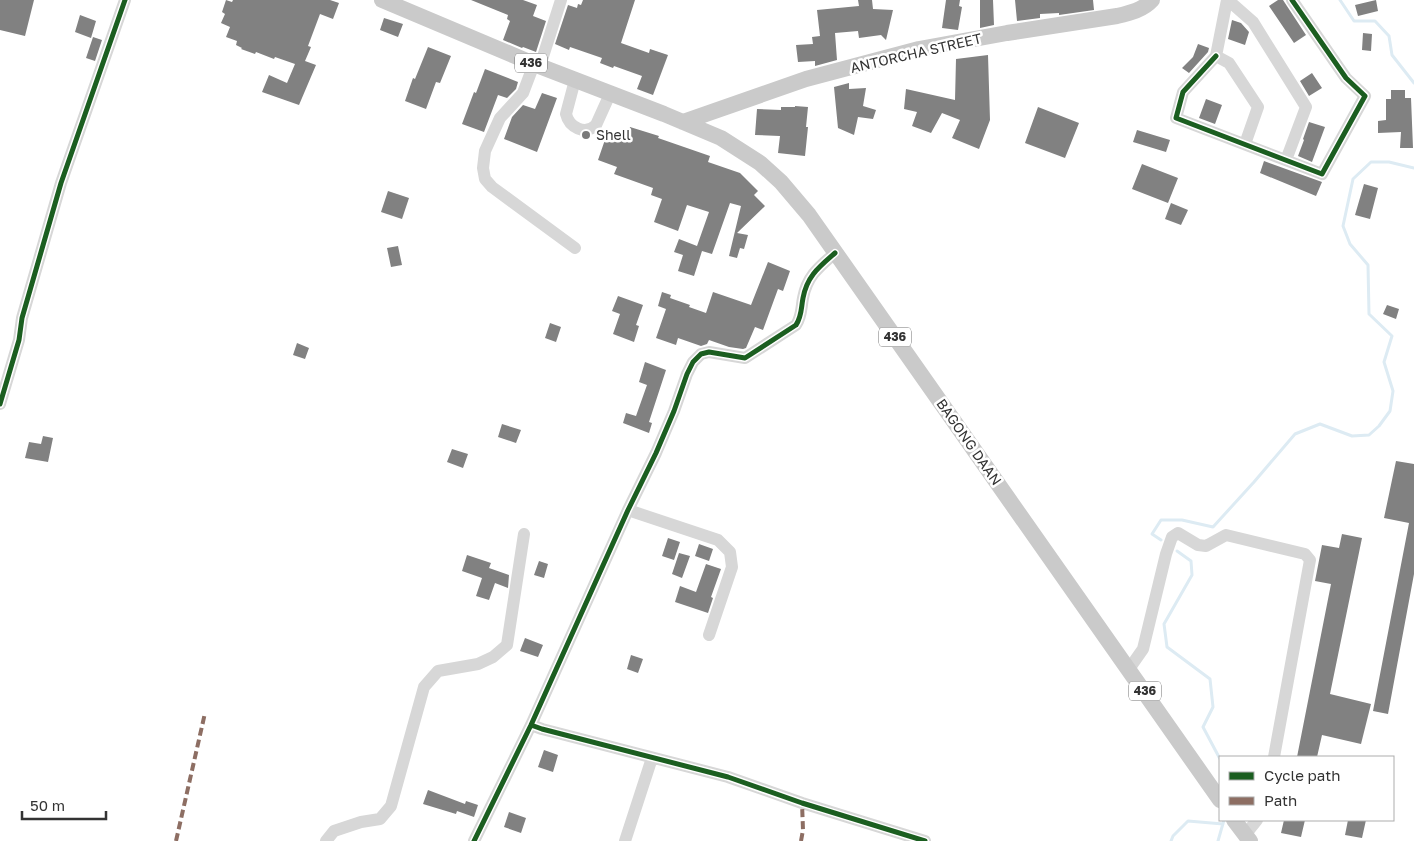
<svg xmlns="http://www.w3.org/2000/svg" width="1414" height="841" font-family="'Golos Text',sans-serif">
<rect width="100%" height="100%" fill="#fff"/>
<g fill="none" stroke-linecap="round" stroke-linejoin="round">
<path stroke="#ddebf3" stroke-width="3" d="M 1340,0 L 1354,21 L 1375,21 L 1389,36 L 1392,55 L 1414,83
M 1161,540 L 1152,534 L 1161,520 L 1182,520 L 1213,527 L 1254,482 L 1295,434 L 1320,424 L 1352,436 L 1369,435 L 1379,426 L 1390,411 L 1393,391 L 1384,362 L 1392,336 L 1369,314 L 1368,265 L 1350,244 L 1343,226 L 1353,179 L 1371,162 L 1389,162 L 1414,168
M 1177,551 L 1191,561 L 1192,575 L 1164,624 L 1167,647 L 1210,679 L 1213,707 L 1203,727 L 1220,759
M 1171,841 L 1173,836 L 1188,821 L 1223,824
M 1218,841 L 1224,820"/>
</g>
<path fill="#818181" d="M 0,0 L 34,0 L 25,36 L 0,30 Z
M 226,0 L 232,2 L 233,0 L 330,0 L 339,3 L 333,19 L 320,14 L 308,46 L 311,47 L 305,61 L 316,65 L 299,105 L 262,92 L 269,75 L 287,83 L 295,64 L 275,57 L 274,59 L 256,52 L 255,54 L 241,49 L 242,48 L 236,45 L 237,41 L 226,37 L 230,27 L 221,23 L 225,14 L 222,12 Z
M 471,0 L 523,0 L 537,5 L 533,16 L 546,21 L 536,52 L 523,47 L 522,48 L 503,40 L 510,21 L 507,19 L 508,15 Z
M 583,0 L 635,0 L 621,43 L 649,53 L 650,49 L 668,55 L 653,95 L 637,89 L 642,76 L 614,66 L 613,68 L 600,63 L 602,58 L 570,47 L 569,50 L 555,44 L 568,5 L 577,8 L 578,4 L 581,5 Z
M 858,0 L 872,0 L 873,9 L 893,10 L 886,40 L 881,35 L 859,38 L 858,31 L 835,33 L 837,60 L 815,66 L 815,61 L 798,62 L 796,45 L 813,44 L 812,37 L 820,36 L 817,10 L 859,6 Z
M 946,0 L 960,0 L 959,6 L 962,7 L 958,30 L 942,28 Z
M 980,0 L 993,0 L 994,25 L 980,28 Z
M 1015,0 L 1093,0 L 1094,10 L 1059,15 L 1059,13 L 1040,14 L 1040,18 L 1017,21 Z
M 1278,0 L 1283,0 L 1306,35 L 1294,43 L 1269,6 Z
M 1376,0 L 1378,11 L 1358,16 L 1355,5 Z
M 80,15 L 96,21 L 91,38 L 75,32 Z
M 384,18 L 403,24 L 398,37 L 380,30 Z
M 1232,20 L 1241,23 L 1249,32 L 1245,45 L 1228,39 Z
M 1363,33 L 1372,34 L 1371,51 L 1362,50 Z
M 93,37 L 102,40 L 95,61 L 86,58 Z
M 1198,44 L 1209,48 L 1208,52 L 1189,73 L 1182,68 L 1193,57 Z
M 428,47 L 451,56 L 440,83 L 436,82 L 426,109 L 405,101 L 413,78 L 415,79 Z
M 988,55 L 990,120 L 979,149 L 952,138 L 960,120 L 942,113 L 931,133 L 912,126 L 917,112 L 904,109 L 906,89 L 955,100 L 956,59 Z
M 485,69 L 518,82 L 516,89 L 507,98 L 498,95 L 484,132 L 462,124 L 474,92 L 476,93 Z
M 1312,73 L 1322,88 L 1309,96 L 1300,81 Z
M 849,83 L 849,89 L 866,88 L 863,106 L 876,110 L 873,119 L 858,117 L 854,135 L 838,128 L 834,87 Z
M 1391,90 L 1405,90 L 1405,98 L 1411,98 L 1413,148 L 1400,148 L 1401,132 L 1378,133 L 1378,121 L 1386,120 L 1386,99 L 1391,99 Z
M 542,93 L 557,98 L 537,152 L 504,139 L 512,117 L 523,105 L 535,109 Z
M 1206,99 L 1222,105 L 1215,124 L 1199,118 Z
M 795,106 L 808,107 L 806,127 L 808,127 L 805,156 L 778,153 L 780,136 L 755,135 L 757,109 L 781,110 L 781,107 L 795,107 Z
M 1038,107 L 1079,123 L 1065,158 L 1025,143 Z
M 1309,122 L 1325,127 L 1312,162 L 1298,156 L 1304,140 L 1303,139 Z
M 630,127 L 659,136 L 658,138 L 710,156 L 708,162 L 740,173 L 758,191 L 754,195 L 765,206 L 737,233 L 748,235 L 744,249 L 740,248 L 737,258 L 729,256 L 741,206 L 730,203 L 712,254 L 702,251 L 694,276 L 678,271 L 683,255 L 674,252 L 679,239 L 697,246 L 709,212 L 687,205 L 678,231 L 654,222 L 662,199 L 651,195 L 653,188 L 614,174 L 617,167 L 598,160 L 608,131 L 627,138 Z
M 1137,130 L 1170,140 L 1166,152 L 1133,142 Z
M 1264,161 L 1322,182 L 1316,196 L 1260,173 Z
M 1142,164 L 1178,178 L 1168,203 L 1132,189 Z
M 1364,184 L 1378,188 L 1370,219 L 1355,215 Z
M 388,191 L 409,198 L 402,219 L 381,212 Z
M 1171,203 L 1188,210 L 1181,225 L 1165,219 Z
M 398,246 L 402,265 L 391,267 L 387,248 Z
M 768,262 L 790,271 L 783,291 L 778,289 L 763,330 L 755,327 L 746,348 L 743,349 L 729,347 L 709,340 L 707,344 L 701,346 L 678,338 L 676,345 L 656,338 L 666,309 L 658,306 L 662,292 L 671,295 L 670,298 L 690,305 L 689,307 L 706,313 L 713,292 L 751,305 Z
M 618,296 L 643,305 L 636,325 L 639,326 L 634,342 L 613,334 L 620,314 L 612,311 Z
M 1387,305 L 1399,309 L 1396,319 L 1383,314 Z
M 550,323 L 561,327 L 556,342 L 545,338 Z
M 297,343 L 309,348 L 305,359 L 293,355 Z
M 645,362 L 666,370 L 649,422 L 652,423 L 649,433 L 623,423 L 626,413 L 636,416 L 647,385 L 639,382 Z
M 502,424 L 521,430 L 516,443 L 498,437 Z
M 43,436 L 53,438 L 48,462 L 25,458 L 29,442 L 41,444 Z
M 452,449 L 468,454 L 463,468 L 447,462 Z
M 1396,461 L 1414,464 L 1414,574 L 1388,714 L 1373,711 L 1409,523 L 1384,518 Z
M 1342,534 L 1362,538 L 1330,694 L 1371,704 L 1361,744 L 1322,735 L 1317,757 L 1297,757 L 1331,584 L 1315,581 L 1322,545 L 1339,548 Z
M 668,538 L 680,542 L 674,560 L 662,556 Z
M 699,544 L 713,549 L 709,561 L 695,556 Z
M 679,553 L 690,556 L 682,578 L 672,574 Z
M 467,555 L 491,563 L 489,568 L 509,575 L 508,588 L 495,583 L 489,600 L 476,596 L 482,578 L 462,571 Z
M 539,561 L 548,564 L 544,578 L 534,575 Z
M 706,564 L 721,569 L 711,597 L 713,598 L 708,613 L 675,602 L 680,586 L 696,592 Z
M 525,638 L 543,645 L 538,657 L 520,651 Z
M 631,655 L 643,659 L 638,673 L 627,669 Z
M 544,750 L 558,755 L 553,772 L 538,767 Z
M 428,790 L 465,804 L 466,801 L 478,805 L 474,817 L 457,811 L 456,814 L 423,804 Z
M 509,812 L 526,818 L 521,833 L 504,827 Z
M 1284,820 L 1305,820 L 1301,837 L 1281,833 Z
M 1348,820 L 1366,820 L 1362,838 L 1345,835 Z"/>
<g fill="none" stroke-linecap="round" stroke-linejoin="round">
<path stroke="#d7d7d7" stroke-width="12" d="M 1227,0 L 1216,56 L 1229,63 L 1258,107 L 1245,144
M 1228,0 L 1253,22 L 1306,107 L 1286,160
M 1216,56 L 1183,92 L 1176,118 L 1322,174 L 1365,96 L 1346,78 L 1292,0
M 534,64 L 523,93 L 500,118 L 485,151 L 483,168 L 485,179 L 492,187 L 575,248
M 540,66 L 561,0
M 575,80 L 566,114 C 569,127 585,136 596,125 L 610,94
M 0,404 L 19,340 L 22,318 L 61,183 L 125,0
M 628,510 L 718,540 L 730,552 L 732,567 L 709,635
M 1129,669 L 1143,649 L 1166,554 L 1172,537 L 1178,533 L 1198,545 L 1206,546 L 1226,535 L 1305,554 L 1310,560 L 1274,757
M 531,725 L 542,729 L 728,777 L 802,803 L 925,841
M 1245,835 L 1257,820
M 326,841 L 334,831 L 361,822 L 380,819 L 391,806 L 424,687 L 438,671 L 478,664 L 493,657 L 507,645 L 524,534
M 474,841 L 531,725 L 628,510 L 656,453 L 674,411 L 687,374 L 693,362 L 701,354 L 709,352 L 745,358 L 796,325 C 802,316 801,308 803,298 C 807,276 819,267 835,253
M 625,841 L 652,758"/>
<path stroke="#cacaca" stroke-width="16" d="M 382,0 L 534,64 L 664,114 L 721,138 L 760,163 L 781,182 L 809,215 L 1220,800
M 683,122 L 806,79 L 919,49 L 1007,33 L 1117,16 C 1130,13 1143,10 1152,0
M 1234,820 L 1250,841"/>
<path stroke="#8d6e63" stroke-width="4" stroke-dasharray="8 4" stroke-linecap="butt" d="M 176,841 L 205,713
M 801,841 L 803,830 L 802,803"/>
<g stroke="#fff" stroke-width="8">
<path id="cycleway" d="M 1216,56 L 1183,92 L 1176,118 L 1322,174 L 1365,96 L 1346,78 L 1292,0
M 0,404 L 19,340 L 22,318 L 61,183 L 125,0
M 531,725 L 542,729 L 728,777 L 802,803 L 925,841
M 474,841 L 531,725 L 628,510 L 656,453 L 674,411 L 687,374 L 693,362 L 701,354 L 709,352 L 745,358 L 796,325 C 802,316 801,308 803,298 C 807,276 819,267 835,253"/>
</g>
<use href="#cycleway" stroke="#1b5e20" stroke-width="5"/>
</g>
<circle fill="#7a7a7a" stroke="#fff" stroke-width="2" cx="586" cy="135" r="5"/>
<g text-anchor="middle" stroke-width="5" stroke-linejoin="round" paint-order="stroke">
<g fill="#fff" stroke="#707070" stroke-width="1">
<rect x="515" y="53.5" width="32" height="19" rx="4"/>
<rect x="879" y="327.5" width="32" height="19" rx="4"/>
<rect x="1129" y="681.5" width="32" height="19" rx="4"/>
</g>
<g font-size="12" font-weight="bold" fill="#333">
<text x="531" y="67">436</text>
<text x="895" y="341">436</text>
<text x="1145" y="695">436</text>
</g>
<g font-size="14" fill="#333" stroke="#fff">
<text transform="translate(916 53) rotate(-13)" y="5">ANTORCHA STREET</text>
<text transform="translate(969 442) rotate(55)" y="5">BAGONG DAAN</text>
</g>
<g font-size="14" fill="#333" stroke="#fff" text-anchor="start">
<text x="596" y="140">Shell</text>
</g>
</g>
<rect x="1219" y="756" width="175" height="65" fill="#ffffff" stroke="#adadad"/>
<rect x="1229" y="772" width="25" height="8" fill="#1b5e20" stroke="#adadad"/>
<text x="1264" y="781" font-size="15" fill="#333333">Cycle path</text>
<rect x="1229" y="797" width="25" height="8" fill="#8d6e63" stroke="#adadad"/>
<text x="1264" y="806" font-size="15" fill="#333333">Path</text>
<path d="M22 811v8h84v-8" fill="none" stroke="#333333" stroke-width="2.5"/>
<text x="30" y="811" font-size="15" fill="#333333" stroke="#ffffff" stroke-width="4" paint-order="stroke">50 m</text>
</svg>
